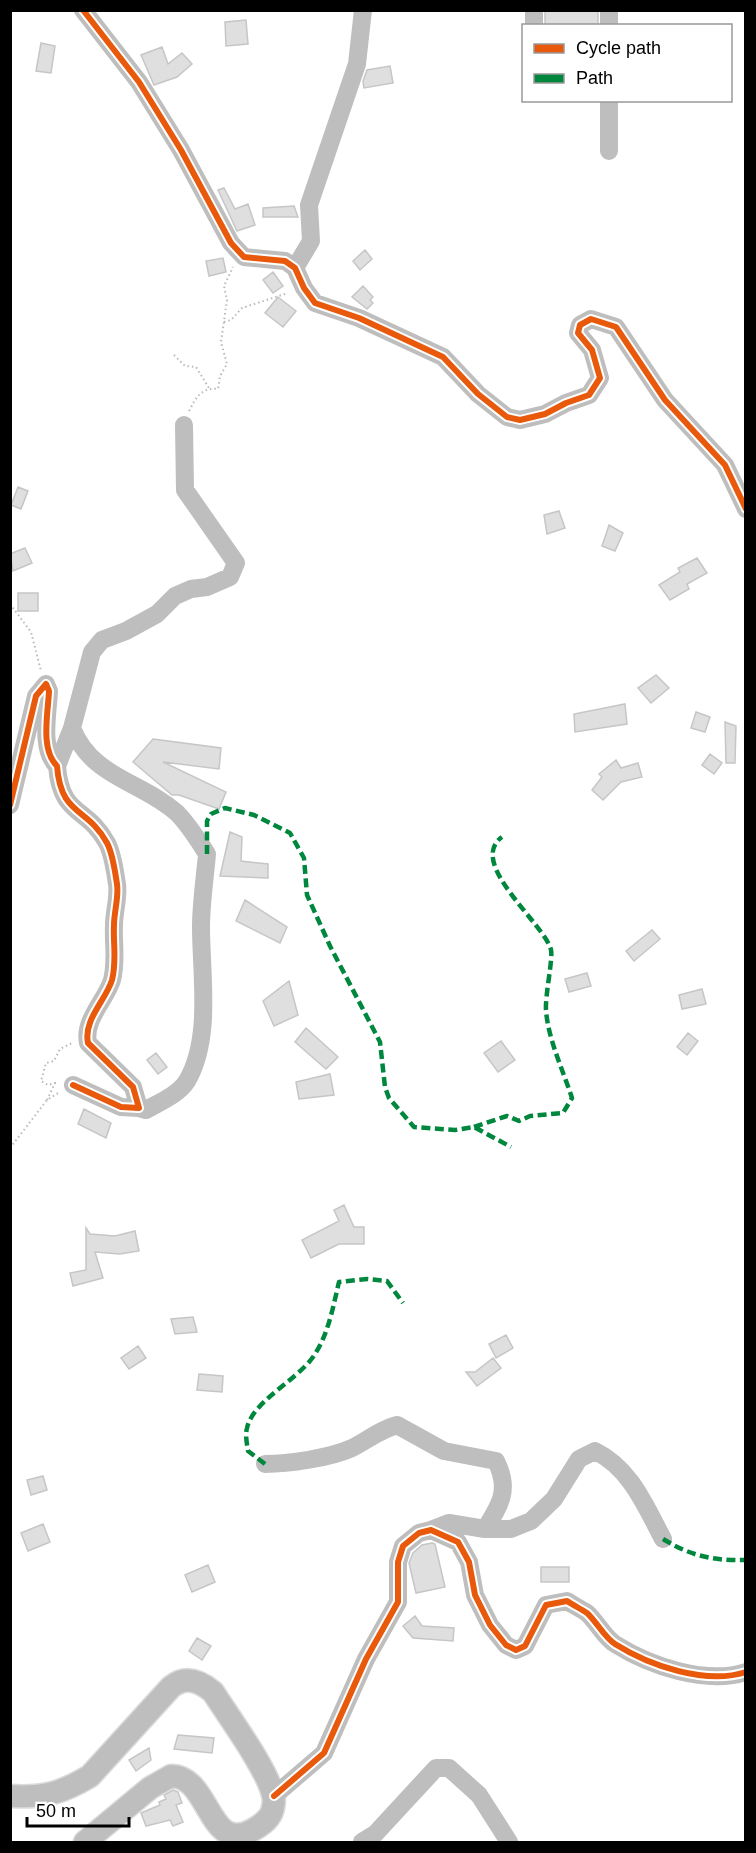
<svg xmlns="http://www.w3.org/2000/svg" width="756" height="1853" font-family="Arial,sans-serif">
<rect width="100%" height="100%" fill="#fff"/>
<path fill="#dfdfdf" stroke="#c6c6c6" stroke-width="1.5" d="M 545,10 L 598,10 L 598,26 L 545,26 Z
M 246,20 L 248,44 L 226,46 L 225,22 Z
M 41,43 L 55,46 L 51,73 L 36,71 Z
M 162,47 L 168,64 L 182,53 L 192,64 L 177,77 L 154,85 L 141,55 Z
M 390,66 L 393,83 L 364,88 L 363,81 L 367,70 Z
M 224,188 L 235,209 L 248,204 L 255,225 L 237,231 L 218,190 Z
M 294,206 L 298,217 L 263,217 L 263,208 Z
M 365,250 L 372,259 L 360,270 L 353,261 Z
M 223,258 L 226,272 L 209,276 L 206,261 Z
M 273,272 L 283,286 L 273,293 L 263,280 Z
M 363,286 L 373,297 L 370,300 L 373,303 L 367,309 L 352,297 Z
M 278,297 L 296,311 L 283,327 L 265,313 Z
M 18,487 L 28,491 L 21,509 L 11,505 Z
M 559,511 L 565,528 L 547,534 L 544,515 Z
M 609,525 L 623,533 L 615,551 L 602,546 Z
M 25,548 L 32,563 L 13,571 L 10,554 Z
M 697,558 L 707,573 L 687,584 L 689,589 L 670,600 L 659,585 L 680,572 L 678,568 Z
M 18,593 L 38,593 L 38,611 L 18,611 Z
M 656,675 L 669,688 L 651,703 L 638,688 Z
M 625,704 L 627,724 L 575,732 L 574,714 Z
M 696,712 L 710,717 L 705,732 L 691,728 Z
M 725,722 L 736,726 L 735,763 L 726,763 Z
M 153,739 L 221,748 L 219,769 L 163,762 L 226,792 L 219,809 L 179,795 L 172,795 L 133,762 Z
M 710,754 L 722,763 L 714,774 L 702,765 Z
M 616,760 L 621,768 L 638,763 L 642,777 L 621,782 L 603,800 L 592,790 L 602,777 L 599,774 Z
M 230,832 L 242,837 L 241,861 L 268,864 L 268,878 L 220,876 Z
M 245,900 L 287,927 L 280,943 L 236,921 Z
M 652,930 L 660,939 L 634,961 L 626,951 Z
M 587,973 L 591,986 L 569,992 L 565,979 Z
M 289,981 L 298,1015 L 274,1026 L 263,1001 Z
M 702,989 L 706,1004 L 682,1009 L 679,995 Z
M 306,1028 L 338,1057 L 326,1069 L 295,1042 Z
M 688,1033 L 698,1041 L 687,1055 L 677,1047 Z
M 501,1041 L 515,1060 L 498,1072 L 484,1053 Z
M 156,1053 L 167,1067 L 158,1074 L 147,1060 Z
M 330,1074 L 334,1095 L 299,1099 L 296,1082 Z
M 84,1109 L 111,1123 L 106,1138 L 78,1124 Z
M 344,1205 L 354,1227 L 364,1227 L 364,1244 L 339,1244 L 311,1258 L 302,1240 L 339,1221 L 334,1210 Z
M 86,1228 L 90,1234 L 115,1236 L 135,1231 L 139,1251 L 120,1254 L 95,1252 L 103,1278 L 73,1286 L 70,1273 L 86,1270 Z
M 193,1317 L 197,1332 L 175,1334 L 171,1319 Z
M 506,1335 L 513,1348 L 496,1358 L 489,1344 Z
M 138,1346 L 146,1358 L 129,1369 L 121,1358 Z
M 493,1358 L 501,1368 L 477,1386 L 466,1372 L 475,1372 Z
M 199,1374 L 223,1376 L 222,1392 L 197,1390 Z
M 43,1476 L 47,1490 L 31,1495 L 27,1480 Z
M 43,1524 L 50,1542 L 28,1551 L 21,1533 Z
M 432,1543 L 435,1544 L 445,1587 L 416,1593 L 409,1563 L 413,1553 L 422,1545 Z
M 208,1565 L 215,1582 L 192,1592 L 185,1575 Z
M 541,1567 L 569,1567 L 569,1582 L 541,1582 Z
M 415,1616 L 422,1626 L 454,1628 L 453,1641 L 413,1638 L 403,1626 Z
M 197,1638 L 211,1646 L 202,1660 L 189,1651 Z
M 178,1735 L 214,1738 L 212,1753 L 174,1749 Z
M 149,1748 L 151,1760 L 136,1771 L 129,1760 Z
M 173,1790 L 178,1792 L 182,1803 L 176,1805 L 183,1822 L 173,1826 L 170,1820 L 146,1826 L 141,1813 L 160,1805 L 159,1802 L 166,1799 L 164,1795 Z"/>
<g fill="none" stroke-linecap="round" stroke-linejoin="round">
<g stroke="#dbdbdb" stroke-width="25">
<path id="major" d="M 10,1796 C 44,1798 62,1793 90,1776 L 171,1687 C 186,1675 200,1681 213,1692 C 229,1717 267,1769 273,1795 C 275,1801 273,1812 269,1817 C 264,1824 258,1827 251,1831 C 208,1853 210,1776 171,1776 L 150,1788 L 85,1842"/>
</g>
<path stroke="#b9b9b9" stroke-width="2" stroke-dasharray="1.5 3" stroke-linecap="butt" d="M 224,322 L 231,320 L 242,308 L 288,293
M 174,355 L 185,366 L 196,367 L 209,388
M 189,411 C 196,398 201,387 218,389 L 220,376 L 227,364 L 221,342 L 227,300 L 224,286 L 233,267
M 10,604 L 31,632 L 41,671
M 47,1100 L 55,1083 L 48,1085 L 41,1081 L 46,1063 L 54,1061 L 60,1049 L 72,1043
M 10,1148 L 47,1100 L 58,1093"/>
<path stroke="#bebebe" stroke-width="18" d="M 83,10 L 139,82 L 181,150 L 231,243 L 244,257 L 285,261 L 295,268 L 304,288 L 315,303 L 359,318 L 443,357 L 478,394 L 507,417 L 520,420 L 545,414 L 566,403 L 589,395 L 600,378 L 592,350 L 578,333 L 580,325 L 591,319 L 616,327 L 665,400 L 725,465 L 746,509
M 534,10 L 534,26
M 609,10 L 609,26
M 609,151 L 609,100
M 295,268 L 311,241 L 309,205 L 357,64 L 363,10
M 72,728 C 92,778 141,781 177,813 C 189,825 198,840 207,854 C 205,878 201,903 201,927 C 201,975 212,1038 187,1081 C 179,1094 160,1102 146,1110 L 139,1108
M 57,766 L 72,728 L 92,652 L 102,640 L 126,631 L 157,614 L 175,596 L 191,589 L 207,587 L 230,577 L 236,563 L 185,490 L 184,425
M 10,805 L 36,696 L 46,684 L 49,691 C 48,714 40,749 57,766 C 61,817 87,806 107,843 C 113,854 115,872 117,884 C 119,897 114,912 114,925 C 113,944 117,961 112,980 C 106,1000 83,1020 88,1043 L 133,1087 L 139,1108 L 121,1107 L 73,1085
M 265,1464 C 288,1464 330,1458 352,1448 C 368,1440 379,1430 397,1425 L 444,1451 L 496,1461 C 510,1489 501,1504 485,1529
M 431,1530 L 449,1523 L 485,1529 L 511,1529 L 531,1521 L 554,1499 L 579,1459 L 595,1451 C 630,1468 645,1505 663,1539
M 274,1796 L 324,1753 L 366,1659 L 398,1602 L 398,1562 L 403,1546 L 419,1533 L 431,1530 L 458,1542 L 469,1562 L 475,1595 L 490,1625 L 506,1645 L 516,1650 L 525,1646 L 546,1605 L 567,1601 C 573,1605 581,1609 587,1613 C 597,1622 604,1637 615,1644 C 650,1666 706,1685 746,1672
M 362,1842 L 375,1834 L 436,1768 L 449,1768 L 479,1795 L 509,1842"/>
<use href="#major" stroke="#bebebe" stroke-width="22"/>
<path stroke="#00873e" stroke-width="4.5" stroke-dasharray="9 4.5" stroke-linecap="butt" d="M 207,854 L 207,821 L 211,814 L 225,808 L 254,815 L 290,833 L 304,858 L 307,895 L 330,946 L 380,1042 L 385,1087 L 389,1098 L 414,1127 L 455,1130 L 474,1127 L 511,1147
M 474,1127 L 507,1116 L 519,1121 L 530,1116 L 563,1113 L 572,1098 C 563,1070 548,1039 546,1010 C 545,996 553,959 551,950 C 545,924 466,863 502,837
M 265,1464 L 248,1451 C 247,1444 245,1435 247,1428 C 253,1401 296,1381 313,1357 C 328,1336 333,1307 339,1282 L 367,1279 L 387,1281 L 403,1303
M 663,1539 C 691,1556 713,1561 746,1560"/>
<g stroke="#fff" stroke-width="10">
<path id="cycleway" d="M 83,10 L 139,82 L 181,150 L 231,243 L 244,257 L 285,261 L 295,268 L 304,288 L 315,303 L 359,318 L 443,357 L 478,394 L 507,417 L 520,420 L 545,414 L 566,403 L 589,395 L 600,378 L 592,350 L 578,333 L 580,325 L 591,319 L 616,327 L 665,400 L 725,465 L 746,509
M 10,805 L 36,696 L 46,684 L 49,691 C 48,714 40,749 57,766 C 61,817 87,806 107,843 C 113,854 115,872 117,884 C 119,897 114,912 114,925 C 113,944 117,961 112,980 C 106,1000 83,1020 88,1043 L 133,1087 L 139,1108 L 121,1107 L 73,1085
M 274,1796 L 324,1753 L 366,1659 L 398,1602 L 398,1562 L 403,1546 L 419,1533 L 431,1530 L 458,1542 L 469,1562 L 475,1595 L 490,1625 L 506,1645 L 516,1650 L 525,1646 L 546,1605 L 567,1601 C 573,1605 581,1609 587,1613 C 597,1622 604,1637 615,1644 C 650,1666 706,1685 746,1672"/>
</g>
<use href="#cycleway" stroke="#e8590c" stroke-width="6"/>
</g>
<rect width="756" height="1853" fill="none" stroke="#000000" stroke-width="24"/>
<rect x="522" y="24" width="210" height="78" fill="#ffffff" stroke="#999999" stroke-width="1.5"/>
<rect x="534" y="44" width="30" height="9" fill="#e8590c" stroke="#999999" stroke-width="1.5"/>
<text x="576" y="54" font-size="18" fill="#000000">Cycle path</text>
<rect x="534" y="74" width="30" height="9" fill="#00873e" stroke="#999999" stroke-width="1.5"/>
<text x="576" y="84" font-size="18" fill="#000000">Path</text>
<path d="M27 1817v9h102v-9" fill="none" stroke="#000000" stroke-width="3"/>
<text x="36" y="1817" font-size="18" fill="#000000" stroke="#ffffff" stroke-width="4.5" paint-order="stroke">50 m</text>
</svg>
